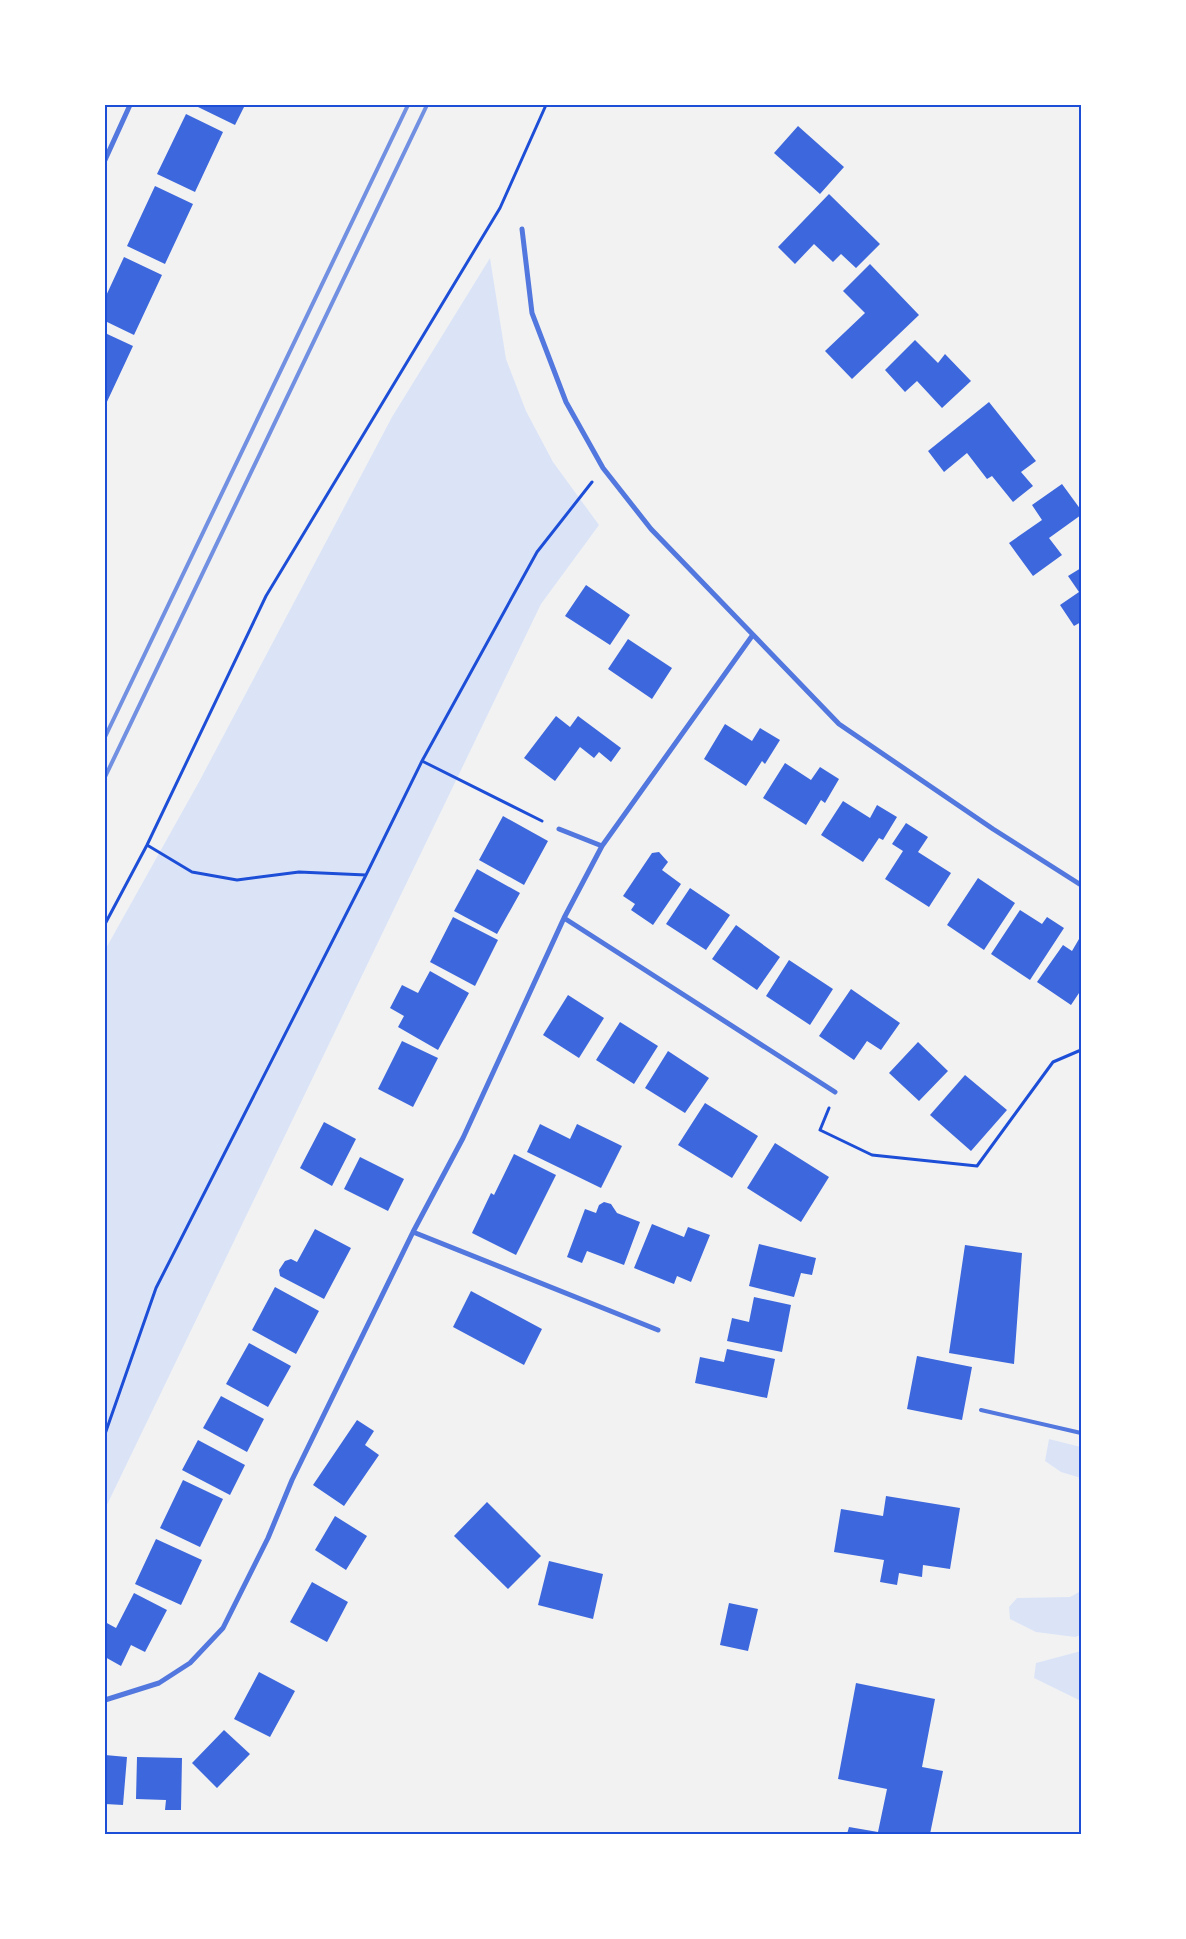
<svg xmlns="http://www.w3.org/2000/svg" width="1186" height="1939" font-family="Quicksand,sans-serif">
<rect width="100%" height="100%" fill="#f2f2f2"/>
<path fill="#dbe4f7" d="M 490,258 L 506,359 L 526,411 L 553,462 L 599,525 L 541,604 L 105,1509 L 105,950 L 200,780 L 392,417 Z
M 1049,1439 L 1081,1447 L 1081,1478 L 1061,1472 L 1045,1461 Z
M 1081,1591 L 1081,1635 L 1075,1637 L 1036,1632 L 1010,1619 L 1009,1607 L 1017,1598 L 1070,1597 Z
M 1081,1651 L 1081,1701 L 1034,1678 L 1036,1663 Z"/>
<path fill="#3d67dc" d="M 198,105 L 245,105 L 235,125 L 198,107 Z
M 186,114 L 223,132 L 195,192 L 157,174 Z
M 798,126 L 844,167 L 820,194 L 774,153 Z
M 155,186 L 193,204 L 165,264 L 127,246 Z
M 829,194 L 880,244 L 856,268 L 841,254 L 833,262 L 814,244 L 795,264 L 778,247 Z
M 124,257 L 162,275 L 134,335 L 105,321 L 105,298 Z
M 870,264 L 919,315 L 852,379 L 825,351 L 865,313 L 843,291 Z
M 105,333 L 133,346 L 105,406 Z
M 915,340 L 938,363 L 945,354 L 971,381 L 942,408 L 917,381 L 905,392 L 885,370 Z
M 989,402 L 1036,461 L 1021,472 L 1033,486 L 1013,502 L 992,476 L 987,479 L 967,453 L 944,472 L 928,451 Z
M 1062,484 L 1081,510 L 1081,515 L 1049,538 L 1062,555 L 1033,576 L 1009,543 L 1042,520 L 1032,505 Z
M 1081,568 L 1081,622 L 1074,626 L 1060,605 L 1079,592 L 1068,576 Z
M 586,585 L 630,615 L 610,645 L 565,616 Z
M 628,639 L 672,668 L 652,699 L 608,669 Z
M 556,716 L 570,727 L 578,716 L 621,748 L 611,762 L 599,752 L 594,758 L 580,747 L 555,781 L 524,758 Z
M 725,724 L 752,741 L 760,728 L 780,740 L 765,764 L 762,761 L 746,786 L 704,759 Z
M 785,763 L 811,780 L 820,767 L 839,779 L 825,803 L 821,800 L 806,825 L 763,798 Z
M 843,801 L 870,818 L 877,805 L 897,817 L 883,840 L 879,838 L 863,862 L 821,835 Z
M 503,816 L 548,841 L 524,885 L 479,860 Z
M 906,823 L 928,837 L 918,852 L 951,873 L 929,907 L 885,879 L 903,851 L 892,844 Z
M 659,852 L 668,862 L 662,870 L 681,884 L 653,925 L 631,910 L 635,904 L 623,896 L 652,853 Z
M 477,869 L 520,893 L 497,934 L 454,911 Z
M 978,878 L 1015,903 L 984,950 L 947,925 Z
M 690,888 L 730,915 L 706,950 L 666,924 Z
M 1020,910 L 1042,924 L 1047,917 L 1064,928 L 1030,980 L 991,954 Z
M 453,917 L 498,940 L 475,986 L 430,962 Z
M 736,925 L 780,957 L 757,990 L 712,959 Z
M 1079,939 L 1081,940 L 1081,990 L 1071,1005 L 1037,982 L 1063,945 L 1072,951 Z
M 789,960 L 833,989 L 810,1025 L 766,996 Z
M 430,971 L 469,993 L 438,1050 L 398,1027 L 404,1016 L 390,1008 L 402,985 L 418,993 Z
M 851,989 L 900,1023 L 881,1050 L 867,1041 L 854,1060 L 819,1036 Z
M 568,995 L 604,1018 L 579,1058 L 543,1035 Z
M 620,1022 L 658,1046 L 634,1084 L 596,1060 Z
M 402,1041 L 438,1058 L 413,1107 L 378,1089 Z
M 918,1042 L 948,1071 L 919,1101 L 889,1073 Z
M 668,1051 L 709,1078 L 685,1113 L 645,1088 Z
M 965,1075 L 1007,1110 L 971,1151 L 930,1115 Z
M 705,1103 L 758,1136 L 732,1178 L 678,1145 Z
M 324,1122 L 356,1139 L 332,1186 L 300,1168 Z
M 540,1124 L 570,1139 L 577,1124 L 622,1146 L 601,1188 L 527,1152 Z
M 775,1143 L 829,1177 L 801,1222 L 747,1188 Z
M 514,1154 L 556,1175 L 516,1255 L 472,1233 L 491,1193 L 494,1195 Z
M 360,1157 L 404,1179 L 388,1211 L 344,1189 Z
M 604,1202 L 611,1204 L 617,1213 L 640,1222 L 624,1265 L 587,1251 L 582,1263 L 567,1257 L 585,1209 L 596,1213 L 599,1205 Z
M 652,1224 L 684,1237 L 688,1227 L 710,1235 L 691,1282 L 677,1276 L 674,1284 L 634,1268 Z
M 315,1229 L 351,1248 L 324,1299 L 280,1276 L 279,1270 L 285,1261 L 291,1259 L 297,1262 Z
M 759,1244 L 816,1258 L 812,1275 L 801,1273 L 794,1297 L 749,1286 Z
M 965,1245 L 1022,1253 L 1014,1364 L 949,1353 Z
M 275,1287 L 319,1311 L 296,1354 L 252,1330 Z
M 471,1291 L 542,1329 L 524,1365 L 453,1327 Z
M 754,1297 L 791,1305 L 782,1352 L 727,1341 L 732,1318 L 749,1322 Z
M 249,1343 L 291,1366 L 268,1407 L 226,1384 Z
M 727,1349 L 775,1359 L 767,1398 L 695,1383 L 700,1357 L 724,1362 Z
M 917,1356 L 972,1367 L 962,1420 L 907,1409 Z
M 221,1396 L 264,1419 L 247,1452 L 203,1428 Z
M 357,1420 L 374,1431 L 365,1445 L 379,1455 L 344,1506 L 313,1485 Z
M 198,1440 L 245,1465 L 230,1495 L 182,1470 Z
M 183,1480 L 223,1499 L 200,1547 L 160,1528 Z
M 886,1496 L 960,1508 L 950,1569 L 923,1565 L 922,1577 L 899,1573 L 897,1585 L 880,1582 L 884,1560 L 834,1552 L 841,1509 L 883,1516 Z
M 487,1502 L 541,1556 L 508,1589 L 454,1536 Z
M 335,1516 L 367,1536 L 346,1570 L 315,1550 Z
M 156,1539 L 202,1560 L 181,1605 L 135,1584 Z
M 549,1561 L 603,1574 L 593,1619 L 538,1605 Z
M 312,1582 L 348,1602 L 327,1642 L 290,1622 Z
M 134,1593 L 167,1610 L 145,1652 L 131,1645 L 121,1666 L 105,1657 L 105,1622 L 116,1628 Z
M 729,1603 L 758,1609 L 748,1651 L 720,1645 Z
M 259,1672 L 295,1691 L 270,1737 L 234,1719 Z
M 856,1683 L 935,1699 L 922,1767 L 943,1771 L 930,1834 L 847,1834 L 849,1827 L 878,1832 L 887,1789 L 838,1779 Z
M 224,1730 L 250,1754 L 217,1788 L 192,1763 Z
M 105,1755 L 127,1757 L 123,1805 L 105,1804 Z
M 137,1757 L 182,1758 L 181,1810 L 165,1810 L 166,1800 L 136,1799 Z"/>
<g fill="none" stroke-linecap="round" stroke-linejoin="round">
<path stroke="#1d4ed8" stroke-width="3" d="M 422,761 L 542,821
M 147,845 L 192,872 L 237,880 L 299,872 L 366,875
M 105,924 L 147,845 L 266,596 L 500,208 L 546,105
M 829,1108 L 820,1130 L 872,1155 L 977,1166 L 1053,1062 L 1081,1050
M 105,1434 L 156,1288 L 366,875 L 422,761 L 537,552 L 592,482"/>
<path stroke="#5277de" stroke-width="4" d="M 981,1410 L 1081,1433"/>
<path stroke="#5277de" stroke-width="5" d="M 105,160 L 130,105
M 522,229 L 532,313 L 566,402 L 603,468 L 651,529 L 839,724 L 993,829 L 1081,885
M 559,829 L 602,846
M 564,918 L 835,1092
M 413,1232 L 658,1330
M 105,1700 L 159,1683 L 190,1663 L 223,1628 L 268,1538 L 292,1480 L 413,1232 L 463,1138 L 564,918 L 602,846 L 752,636"/>
<path stroke="#7290e2" stroke-width="4" d="M 105,737 L 408,105
M 105,777 L 427,105"/>
</g>
<rect width="1186" height="1939" fill="none" stroke="#ffffff" stroke-width="212"/>
<rect x="106" y="106" width="974" height="1727" fill="none" stroke="#1d4ed8" stroke-width="2"/>
</svg>
